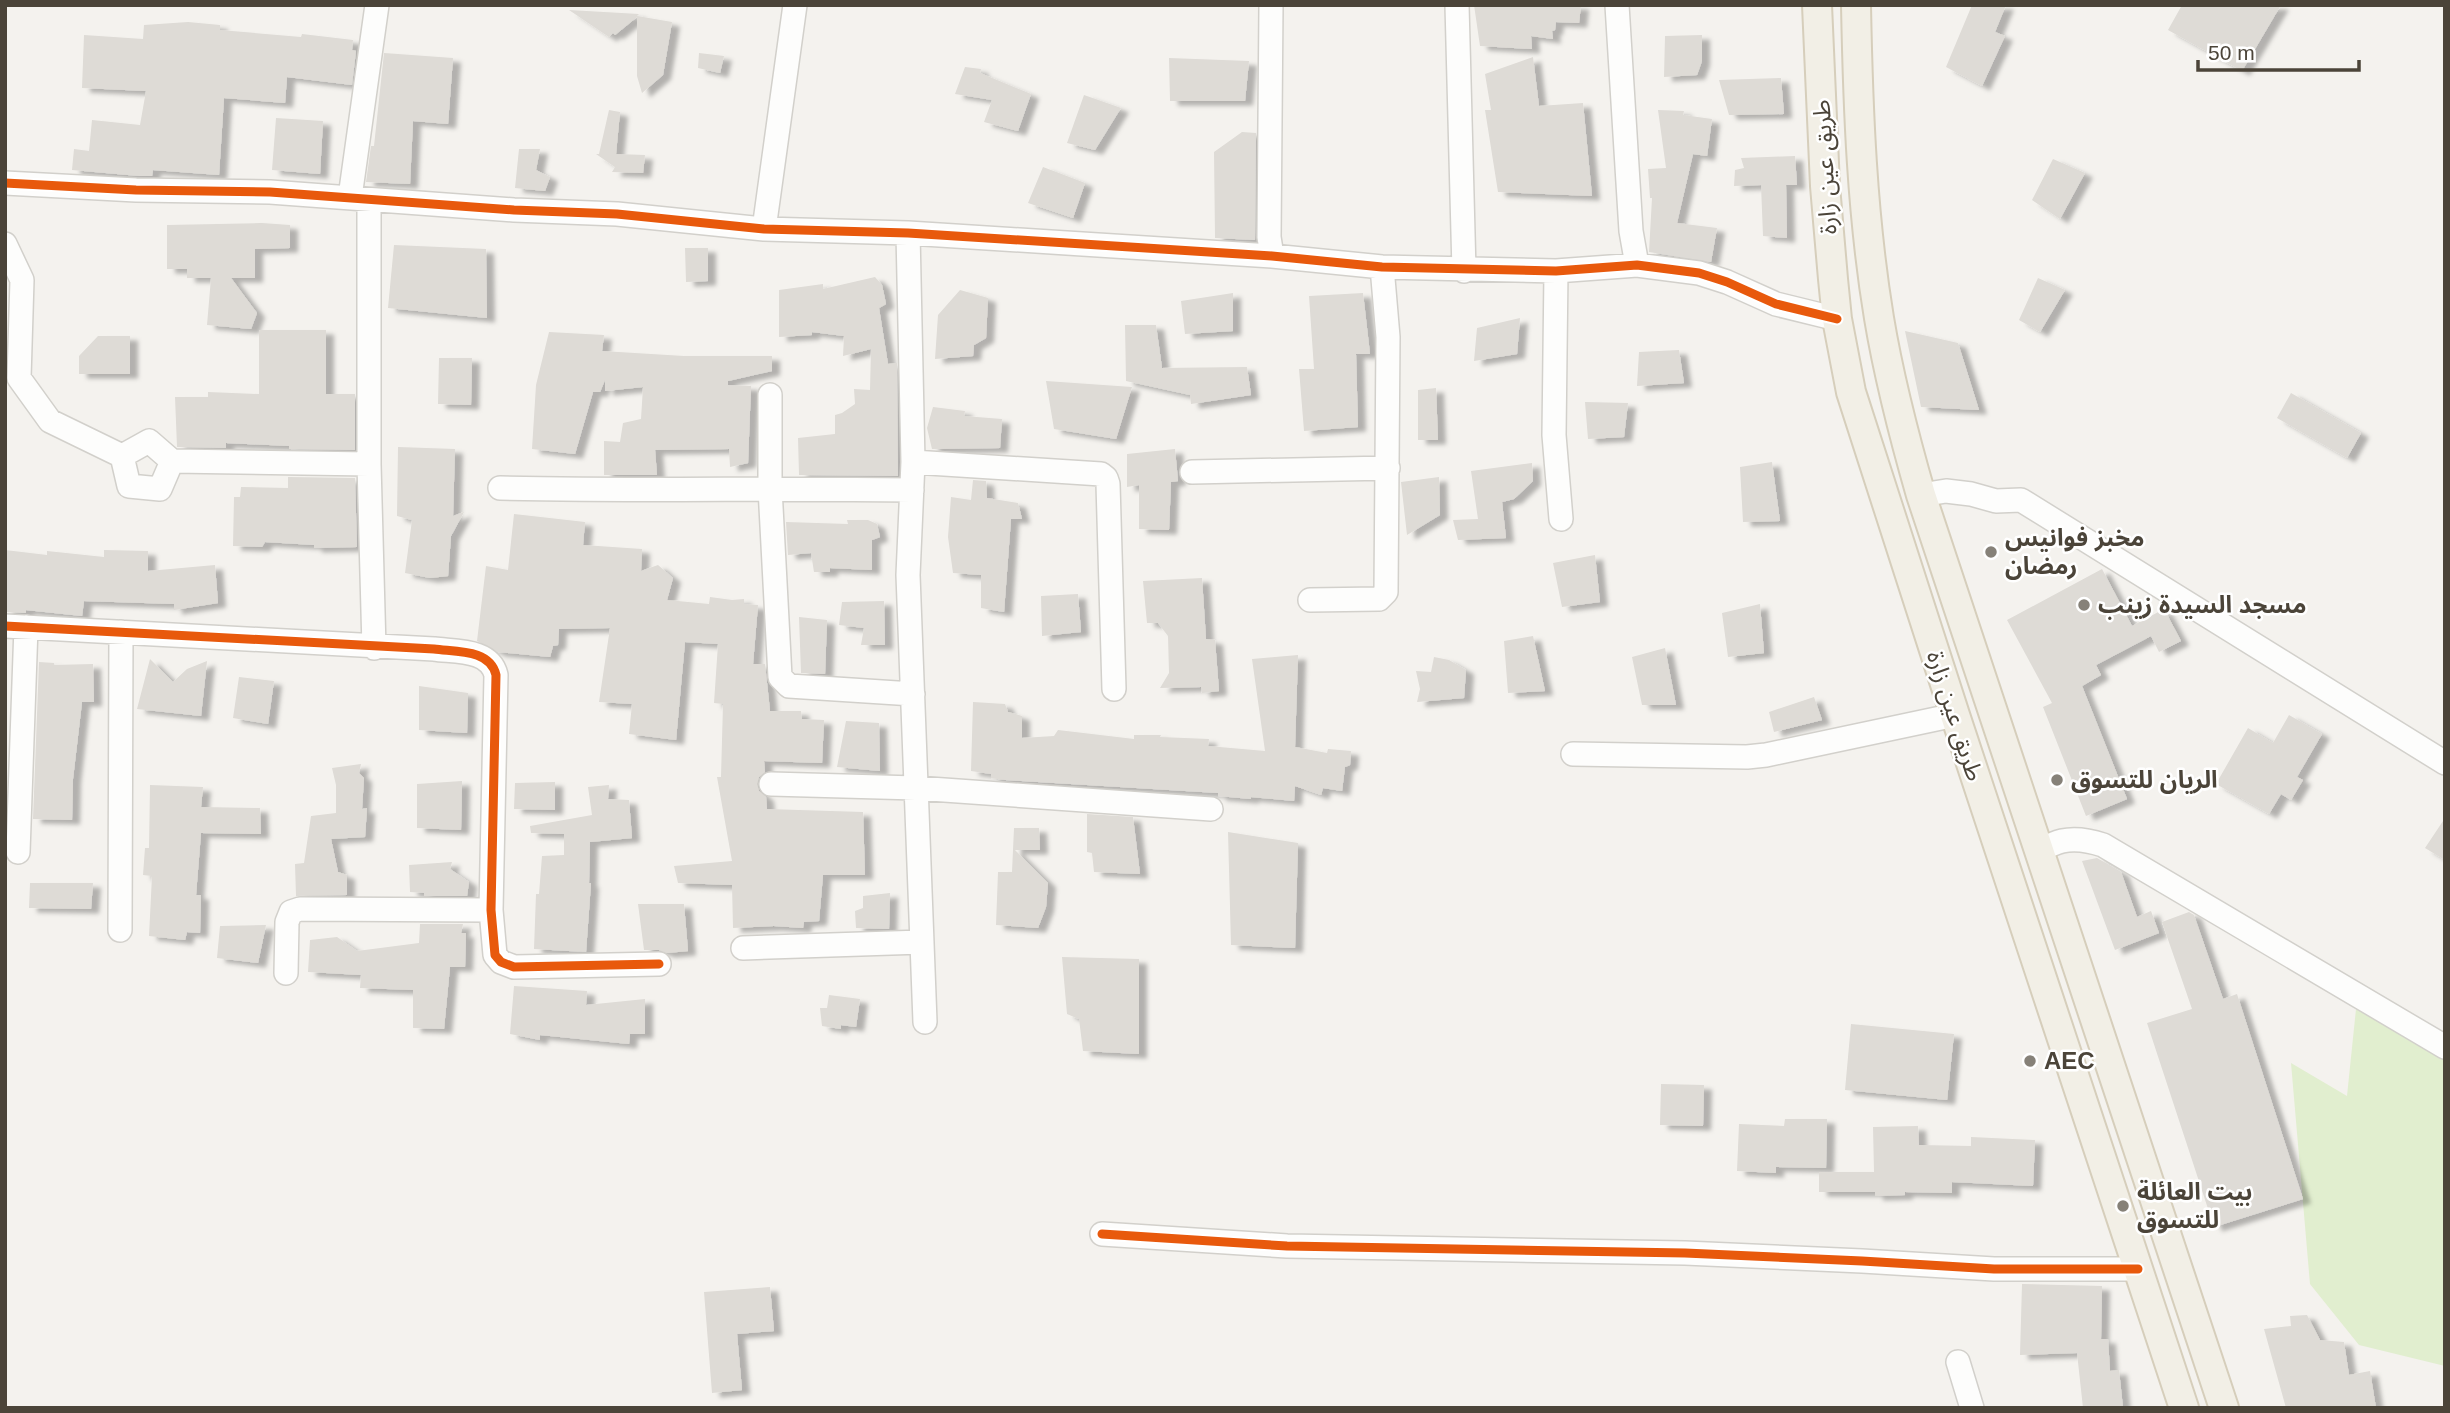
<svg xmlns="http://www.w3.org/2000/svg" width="2450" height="1413" font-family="Helvetica,'Noto Sans Arabic',sans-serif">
<defs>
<filter id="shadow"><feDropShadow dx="8" dy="4.5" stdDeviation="2" flood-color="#0004"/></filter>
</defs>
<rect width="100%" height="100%" fill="#f4f2ee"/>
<path fill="#e1eecf" d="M 2356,1009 L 2445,1057 L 2445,1366 L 2359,1345 L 2310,1284 L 2291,1063 L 2347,1096 Z"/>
<path fill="#dedbd6" filter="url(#shadow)" d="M 1474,5 L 1581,5 L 1579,23 L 1556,22 L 1555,30 L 1552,31 L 1553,39 L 1531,36 L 1532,49 L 1480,46 Z
M 1972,5 L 2006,5 L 1995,32 L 2005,36 L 1982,86 L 1946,67 Z
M 2182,5 L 2281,5 L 2242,71 L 2168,30 Z
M 569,10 L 639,14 L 637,16 L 672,22 L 663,75 L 642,93 L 637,76 L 637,17 L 615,35 L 613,33 L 609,37 Z
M 188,22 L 220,25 L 220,30 L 301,37 L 302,34 L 353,40 L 352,50 L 356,51 L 352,85 L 287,77 L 285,103 L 224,98 L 219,175 L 153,170 L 152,176 L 139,176 L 72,170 L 74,149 L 89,151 L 92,120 L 140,125 L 146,91 L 82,88 L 84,35 L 143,39 L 144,25 Z
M 1702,35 L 1702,61 L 1697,75 L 1664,77 L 1665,36 Z
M 384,53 L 453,58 L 448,124 L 413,121 L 410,184 L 366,182 L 371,146 L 374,146 Z
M 699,53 L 724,56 L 720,73 L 698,68 Z
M 1533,57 L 1539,106 L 1583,103 L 1592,196 L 1498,192 L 1485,110 L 1491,110 L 1485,74 Z
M 1169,58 L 1249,61 L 1245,101 L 1170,101 Z
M 965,67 L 981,69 L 980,73 L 1031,94 L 1018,131 L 984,122 L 992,100 L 955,94 Z
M 1781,78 L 1784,114 L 1729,115 L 1719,80 Z
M 1084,95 L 1121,108 L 1095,150 L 1067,143 Z
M 609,110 L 620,112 L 616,154 L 645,155 L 643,173 L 612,172 L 615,167 L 596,154 L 599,154 Z
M 1658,110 L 1684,111 L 1683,115 L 1712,119 L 1707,156 L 1693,154 L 1677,223 L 1717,228 L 1711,262 L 1649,252 L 1652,198 L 1650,198 L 1648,169 L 1666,168 Z
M 276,118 L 323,121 L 320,174 L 272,170 Z
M 1242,132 L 1256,133 L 1255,240 L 1215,238 L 1214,152 Z
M 519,149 L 540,149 L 536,170 L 550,177 L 545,191 L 515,188 Z
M 1795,156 L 1797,185 L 1786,185 L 1787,238 L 1763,236 L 1761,185 L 1734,186 L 1735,170 L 1744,168 L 1741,158 Z
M 2053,159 L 2085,173 L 2060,219 L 2032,200 Z
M 1043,167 L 1085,183 L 1073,218 L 1028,203 Z
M 262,223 L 290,225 L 290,248 L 255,249 L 255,278 L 231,278 L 257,313 L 251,329 L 207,325 L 211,278 L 187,278 L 187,269 L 167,269 L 167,225 Z
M 394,245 L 486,249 L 487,318 L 388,308 Z
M 685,248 L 708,248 L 708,281 L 686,282 Z
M 875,277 L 882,285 L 886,304 L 879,308 L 888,364 L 897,363 L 898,476 L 799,475 L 798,438 L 835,434 L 835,415 L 842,413 L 855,404 L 854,389 L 870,390 L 871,349 L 843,356 L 844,336 L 812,332 L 812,335 L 779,337 L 779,290 L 823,284 L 823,289 Z
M 2038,278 L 2065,290 L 2040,332 L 2019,320 Z
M 960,290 L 988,298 L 986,338 L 974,345 L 973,356 L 935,359 L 938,315 Z
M 1233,293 L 1233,331 L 1185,334 L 1181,301 Z
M 1363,293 L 1370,354 L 1356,354 L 1358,427 L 1304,431 L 1299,369 L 1314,369 L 1309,296 Z
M 1520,318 L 1517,354 L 1474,361 L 1477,328 Z
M 1125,325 L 1156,325 L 1162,368 L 1247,367 L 1251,395 L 1191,404 L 1190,395 L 1126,381 Z
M 259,330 L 326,330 L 326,394 L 355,394 L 355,450 L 289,449 L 289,446 L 226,443 L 226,448 L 177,447 L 175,397 L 208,397 L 208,392 L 259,394 Z
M 1905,331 L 1958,343 L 1979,410 L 1921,407 Z
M 549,332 L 604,335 L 602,351 L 684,356 L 772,356 L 772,371 L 728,381 L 728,385 L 751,386 L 748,463 L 730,467 L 729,449 L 655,450 L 657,475 L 604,475 L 604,441 L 620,442 L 623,423 L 641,419 L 643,387 L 605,391 L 605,380 L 600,392 L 593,392 L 575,454 L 532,449 L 536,385 Z
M 98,336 L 130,336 L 130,374 L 79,374 L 79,356 Z
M 1679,350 L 1684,383 L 1637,386 L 1639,352 Z
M 439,358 L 472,358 L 471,405 L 438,404 Z
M 1046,381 L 1132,387 L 1116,439 L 1054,429 Z
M 1436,388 L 1438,440 L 1418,440 L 1418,390 Z
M 2291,393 L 2361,433 L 2347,458 L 2277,418 Z
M 1585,402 L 1628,403 L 1624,437 L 1588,439 Z
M 933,407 L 965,411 L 964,416 L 1002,419 L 1000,448 L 932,449 L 927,428 Z
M 398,447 L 455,449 L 453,516 L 464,512 L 451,536 L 448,576 L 430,578 L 405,573 L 412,520 L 397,516 Z
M 1175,449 L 1178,481 L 1171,482 L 1169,530 L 1139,529 L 1139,485 L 1127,487 L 1127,454 Z
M 1772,462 L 1780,521 L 1743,522 L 1740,467 Z
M 1532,463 L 1533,481 L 1514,499 L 1502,502 L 1506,538 L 1458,540 L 1453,520 L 1478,519 L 1471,471 Z
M 288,477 L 355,478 L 357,547 L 314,548 L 314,545 L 265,542 L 262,547 L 233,546 L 234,497 L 240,497 L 241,487 L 288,488 Z
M 1439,477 L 1440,515 L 1407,535 L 1401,482 Z
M 973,480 L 986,481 L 987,498 L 1018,503 L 1022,519 L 1011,519 L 1004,612 L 981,608 L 981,575 L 953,573 L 948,537 L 951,497 L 971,500 Z
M 514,514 L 585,522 L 583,545 L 642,549 L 641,571 L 658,565 L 673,578 L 667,600 L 709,604 L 710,597 L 732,600 L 744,599 L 744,604 L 758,605 L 753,664 L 765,664 L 770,711 L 801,711 L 802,719 L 824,720 L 822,763 L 764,761 L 765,772 L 759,777 L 757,784 L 759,791 L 766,797 L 767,809 L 863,812 L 865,875 L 823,875 L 819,921 L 804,922 L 803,928 L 774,926 L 733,928 L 732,885 L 678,883 L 674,866 L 732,861 L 717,777 L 721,777 L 723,704 L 714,703 L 718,644 L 685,642 L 676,740 L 629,734 L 632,704 L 599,702 L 610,628 L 559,629 L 558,645 L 553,646 L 550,657 L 498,652 L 477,641 L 486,566 L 508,570 Z
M 847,520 L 868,520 L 877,524 L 880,537 L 872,540 L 872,570 L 830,568 L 830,572 L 814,572 L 811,553 L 788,555 L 786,522 L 848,524 Z
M 5,550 L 47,555 L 47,551 L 104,557 L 104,550 L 148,551 L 148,571 L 215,565 L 218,603 L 174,610 L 174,604 L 84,601 L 82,616 L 26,610 L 26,613 L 5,612 Z
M 1595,555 L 1600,602 L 1562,607 L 1553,563 Z
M 2102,569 L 2132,626 L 2164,609 L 2181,641 L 2159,652 L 2151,636 L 2096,665 L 2101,675 L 2082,686 L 2127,799 L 2086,816 L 2043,707 L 2052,703 L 2007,620 Z
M 1202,578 L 1206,639 L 1215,640 L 1219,691 L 1202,693 L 1201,687 L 1160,688 L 1169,673 L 1168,636 L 1158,623 L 1147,623 L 1143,581 Z
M 1078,594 L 1081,632 L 1042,636 L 1041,596 Z
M 884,601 L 885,645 L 861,645 L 864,628 L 839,625 L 842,602 Z
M 1760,604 L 1764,653 L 1728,657 L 1722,613 Z
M 799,617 L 827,620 L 825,674 L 801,673 Z
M 1533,636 L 1545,691 L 1508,693 L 1504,641 Z
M 1665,648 L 1676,705 L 1642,705 L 1632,657 Z
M 1298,655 L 1295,747 L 1327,753 L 1328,749 L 1351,751 L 1350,765 L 1345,767 L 1342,791 L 1323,788 L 1321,795 L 1295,786 L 1294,801 L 1251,797 L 1251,799 L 1218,796 L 1218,793 L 1005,780 L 991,778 L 991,774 L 971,771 L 973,702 L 1005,704 L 1008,712 L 1022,716 L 1022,738 L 1054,736 L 1058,730 L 1134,739 L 1134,735 L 1161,735 L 1160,737 L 1209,739 L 1208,746 L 1265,751 L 1252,659 Z
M 1434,657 L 1449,660 L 1466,670 L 1464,698 L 1417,702 L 1420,689 L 1416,671 L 1431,672 Z
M 150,659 L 173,682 L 187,669 L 207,661 L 201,716 L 137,709 Z
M 39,662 L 54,663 L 54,665 L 93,664 L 94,702 L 82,702 L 73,779 L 72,820 L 33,819 Z
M 239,677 L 274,681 L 268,724 L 233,718 Z
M 419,686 L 468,693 L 467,733 L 419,730 Z
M 1814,697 L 1822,720 L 1774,732 L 1769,712 Z
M 2289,715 L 2322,734 L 2297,777 L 2303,780 L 2291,800 L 2281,794 L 2269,814 L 2216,784 L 2248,728 L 2273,743 Z
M 846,721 L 879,723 L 880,771 L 837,767 Z
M 361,764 L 359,773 L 364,778 L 362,809 L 367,808 L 365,837 L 331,839 L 338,872 L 347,875 L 347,895 L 296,896 L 295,864 L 304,863 L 311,816 L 336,813 L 336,785 L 332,768 Z
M 462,781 L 461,830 L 417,828 L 417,784 Z
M 555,782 L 555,810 L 514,809 L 515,783 Z
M 150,785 L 203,787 L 201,807 L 260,808 L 261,834 L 201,833 L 196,895 L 201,895 L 200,933 L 187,932 L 185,940 L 149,936 L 152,876 L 143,875 L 145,848 L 149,848 Z
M 609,785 L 608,799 L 629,800 L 632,838 L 590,842 L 589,883 L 591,883 L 586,952 L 534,949 L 536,894 L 539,894 L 542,856 L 564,855 L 564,834 L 531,833 L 530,826 L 592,815 L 588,787 Z
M 1087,814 L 1133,817 L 1140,874 L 1094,872 L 1092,853 L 1087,852 Z
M 2445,818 L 2445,860 L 2425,848 Z
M 1014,828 L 1039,828 L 1040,850 L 1015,850 L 1048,883 L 1046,907 L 1038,928 L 996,925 L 998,872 L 1012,872 Z
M 1228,832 L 1298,843 L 1295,948 L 1231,945 Z
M 2097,858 L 2121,872 L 2137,917 L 2151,911 L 2159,933 L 2115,950 L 2082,861 Z
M 452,862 L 450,869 L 469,882 L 467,896 L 424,896 L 424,893 L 410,892 L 409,865 Z
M 30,883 L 93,883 L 91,909 L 29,908 Z
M 890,893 L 889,929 L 856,928 L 855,911 L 863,908 L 863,896 Z
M 638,904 L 684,904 L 688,951 L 667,953 L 659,950 L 644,950 Z
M 2189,912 L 2194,915 L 2223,999 L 2237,994 L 2303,1199 L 2214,1227 L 2147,1023 L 2192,1009 L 2162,922 Z
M 420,924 L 463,924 L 461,933 L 466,933 L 465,967 L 450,967 L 444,1029 L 413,1028 L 413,990 L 360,988 L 361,975 L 308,972 L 310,940 L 337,937 L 357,951 L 419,943 Z
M 266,925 L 258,963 L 217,958 L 220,926 Z
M 1062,957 L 1139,959 L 1139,1054 L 1083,1051 L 1079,1019 L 1067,1014 Z
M 514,986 L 587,991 L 586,1005 L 645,999 L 645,1034 L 630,1034 L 629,1044 L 540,1035 L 540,1040 L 510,1034 Z
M 829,995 L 860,999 L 856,1027 L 841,1025 L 841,1029 L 822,1026 L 820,1008 L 827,1008 Z
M 1851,1024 L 1954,1034 L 1947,1100 L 1845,1090 Z
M 1661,1084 L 1704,1085 L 1703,1126 L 1660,1125 Z
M 1785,1119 L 1827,1119 L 1826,1168 L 1776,1167 L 1776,1173 L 1737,1171 L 1739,1124 L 1784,1126 Z
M 1918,1126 L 1919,1145 L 1971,1146 L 1971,1137 L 2035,1140 L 2033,1186 L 1952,1182 L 1952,1193 L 1905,1192 L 1905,1195 L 1875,1196 L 1875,1192 L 1819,1192 L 1819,1172 L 1874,1172 L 1873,1127 Z
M 2022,1284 L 2102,1286 L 2101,1339 L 2108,1339 L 2110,1371 L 2119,1370 L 2123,1408 L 2083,1408 L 2077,1353 L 2020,1355 Z
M 770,1287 L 774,1331 L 737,1334 L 742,1390 L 712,1393 L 704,1292 Z
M 2307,1315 L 2320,1340 L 2344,1342 L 2349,1375 L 2370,1371 L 2376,1408 L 2286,1408 L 2264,1329 L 2291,1326 L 2290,1316 Z"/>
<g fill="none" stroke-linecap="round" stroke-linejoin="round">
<g stroke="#d2d0cb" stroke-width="26">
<path id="minor" d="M 1271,5 L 1269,237 L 1272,256
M 1457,5 L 1464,271
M 1617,5 L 1631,231 L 1637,265
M 5,183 L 136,190 L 270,192 L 514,210 L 617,214 L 764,229 L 908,233 L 1272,256 L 1382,267 L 1556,271 L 1637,265 L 1699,273 L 1727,282 L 1776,304 L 1837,319
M 350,197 L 377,5
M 369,200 L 369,464 L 374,648
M 764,229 L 795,5
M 908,233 L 913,462 L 908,575 L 925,1022
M 5,244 L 22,280 L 19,378 L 50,421 L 122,456
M 1556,271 L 1554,435 L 1561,519
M 770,395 L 770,488 L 780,677 L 789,686 L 913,694
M 149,441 L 172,461 L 160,489 L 129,486 L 122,456 Z
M 172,461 L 369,464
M 913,462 L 1101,474 L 1106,478 L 1108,484 L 1114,689
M 1192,472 L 1388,468
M 500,488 C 637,491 775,488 912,490
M 1921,495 L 1946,491 L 1971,494 L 1996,501 L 2021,500 L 2445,763
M 1310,600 L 1379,599 L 1386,592 L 1388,337 L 1382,267
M 5,626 L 434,649 C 456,652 490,649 496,675 L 491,910 L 495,955 L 501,962 L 514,967 L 659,964
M 1573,754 L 1747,757 L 1766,755 L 1955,715
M 771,784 L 916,788 L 1211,809
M 2039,848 C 2049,847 2053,843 2062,841 C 2075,838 2091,841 2103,845 L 2445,1047
M 18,852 L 26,627
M 120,930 L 121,632
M 743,948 L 922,942
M 286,973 L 287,922 L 291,912 L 300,909 L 491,910
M 1102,1234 L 1287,1246 L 1685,1253 L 1862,1261 L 1994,1269 L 2138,1269
M 1958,1362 L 1972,1408"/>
</g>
<g stroke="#d6cebb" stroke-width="32">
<path id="major" d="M 1817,5 L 1825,186 L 1833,279 L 1837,319 L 1851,392 L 1955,715 L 2184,1408
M 1856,5 C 1858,110 1862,215 1879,318 C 1889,378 1904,436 1921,495 L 2224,1408"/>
</g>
<use href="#minor" stroke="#fdfdfc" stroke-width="23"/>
<use href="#major" stroke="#f2efe6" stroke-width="28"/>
<g stroke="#fff" stroke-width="13">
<path id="cycleway" d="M 5,183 L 136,190 L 270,192 L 514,210 L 617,214 L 764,229 L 908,233 L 1272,256 L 1382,267 L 1556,271 L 1637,265 L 1699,273 L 1727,282 L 1776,304 L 1837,319
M 5,626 L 434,649 C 456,652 490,649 496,675 L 491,910 L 495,955 L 501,962 L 514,967 L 659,964
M 1102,1234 L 1287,1246 L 1685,1253 L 1862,1261 L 1994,1269 L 2138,1269"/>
</g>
<use href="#cycleway" stroke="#e8590c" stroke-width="9"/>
</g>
<g fill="#868178" stroke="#fff" stroke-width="2.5">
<circle cx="1991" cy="552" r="7"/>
<circle cx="2084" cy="605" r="7"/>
<circle cx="2057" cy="780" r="7"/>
<circle cx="2030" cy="1061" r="7"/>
<circle cx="2123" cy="1206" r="7"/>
</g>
<g text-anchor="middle" stroke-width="5" stroke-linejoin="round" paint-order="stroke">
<g font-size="24" fill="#4b4439" stroke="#fff">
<text transform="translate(1825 167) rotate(-93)" y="8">طريق عين زارة</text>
<text transform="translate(1955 716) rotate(72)" y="8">طريق عين زارة</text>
</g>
<g font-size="24" font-weight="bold" fill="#4b4439" stroke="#fff" text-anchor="start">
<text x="2005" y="546">مخبز فوانيس<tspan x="2005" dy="28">رمضان</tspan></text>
<text x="2098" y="613">مسجد السيدة زينب</text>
<text x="2071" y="788">الريان للتسوق</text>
<text x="2044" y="1069">AEC</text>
<text x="2137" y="1200">بيت العائلة<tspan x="2137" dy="28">للتسوق</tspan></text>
</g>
</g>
<rect width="2450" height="1413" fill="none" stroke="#4b4439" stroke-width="14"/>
<path d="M2198 60v10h161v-10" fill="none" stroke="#4b4439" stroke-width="3.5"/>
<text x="2208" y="60" font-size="21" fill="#4b4439" stroke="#ffffff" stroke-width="5" paint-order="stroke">50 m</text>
</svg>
